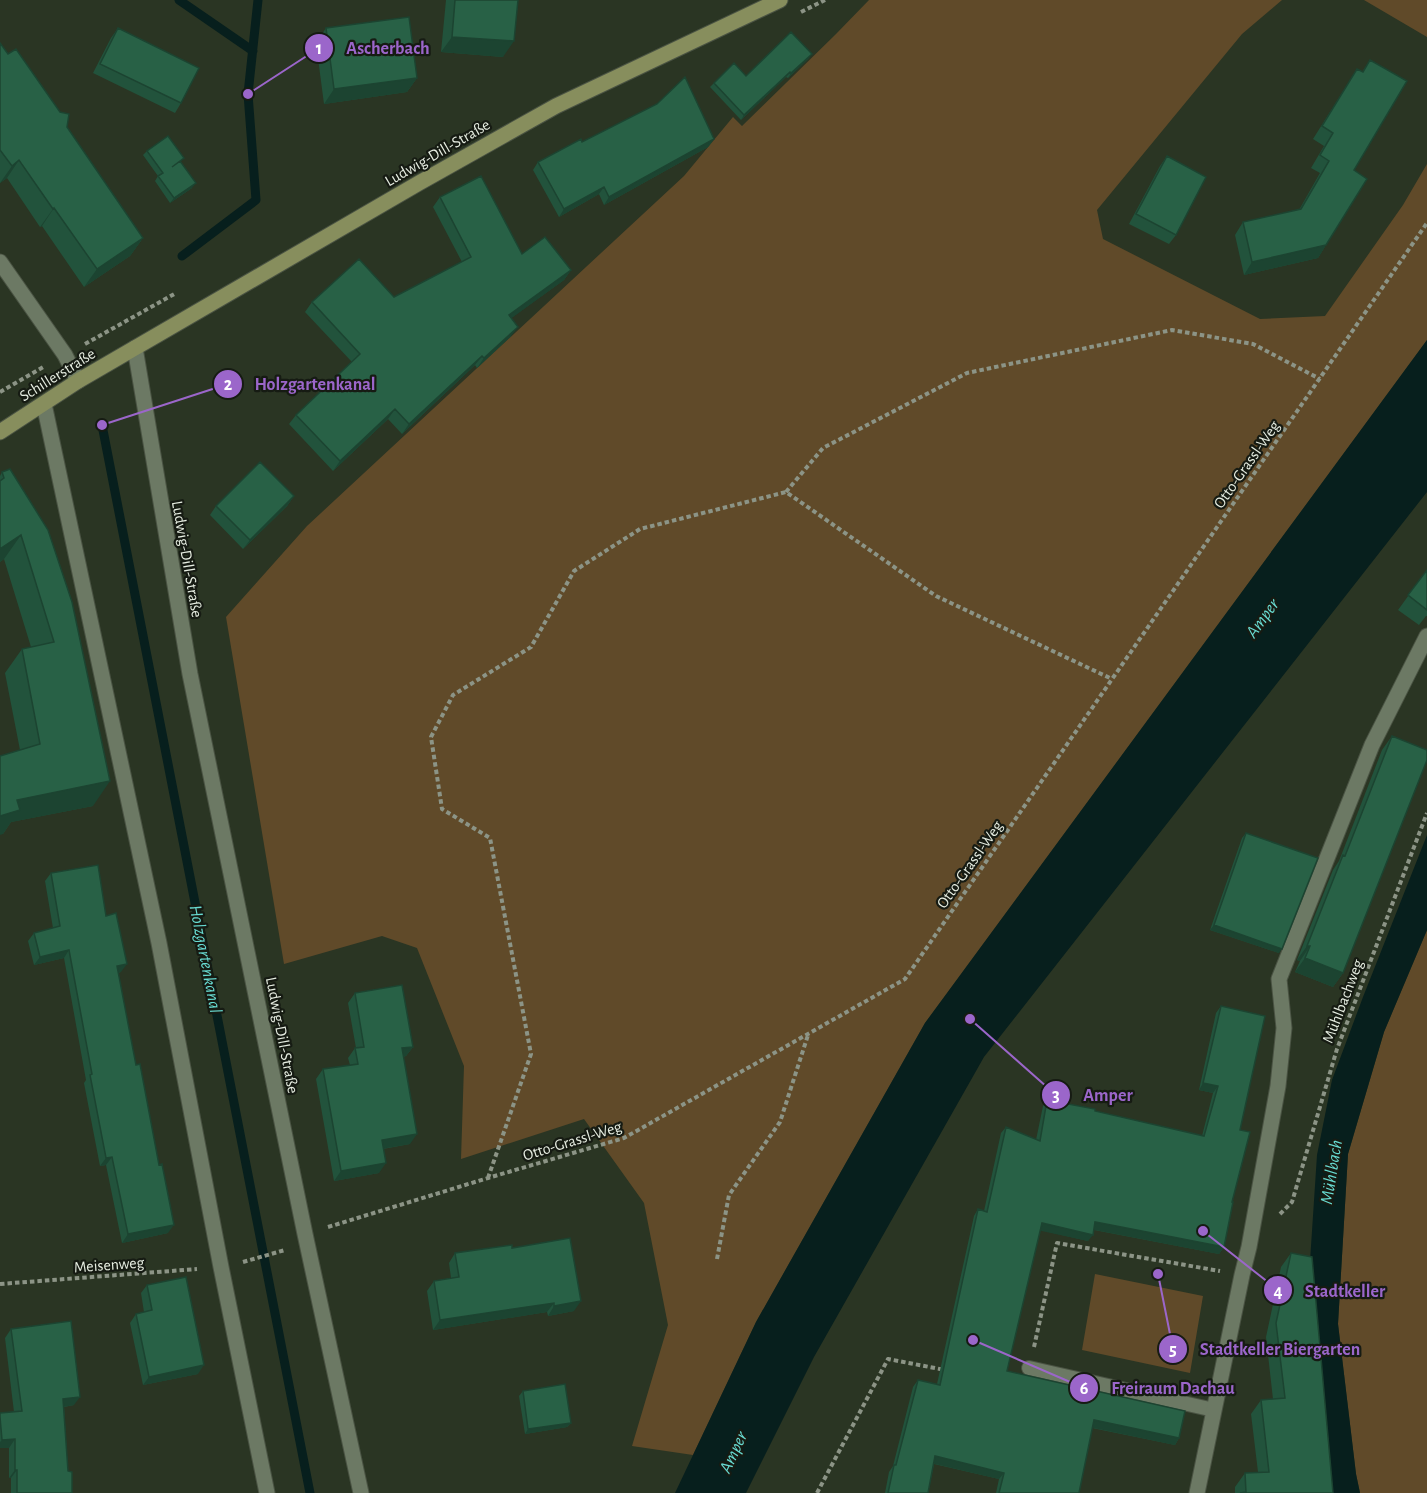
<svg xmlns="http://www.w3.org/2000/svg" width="1427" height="1493" font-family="'Alegreya Sans',sans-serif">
<rect width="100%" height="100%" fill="#2a3523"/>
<path fill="#604a29" d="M 869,0 L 1282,0 L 1242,34 L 1097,210 L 1103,239 L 1260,319 L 1325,316 L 1403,205 L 1427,164 L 1427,340 L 925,1023 L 756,1322 L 693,1455 L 632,1446 L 668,1325 L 644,1203 L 584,1119 L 461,1159 L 464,1066 L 417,948 L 382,936 L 284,964 L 226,617 L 307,526 L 684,176 L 733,117 L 742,126 L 836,34 Z
M 1364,0 L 1427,0 L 1427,37 Z
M 1427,930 L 1427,1493 L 1360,1493 L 1356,1474 L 1338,1324 L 1348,1154 L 1384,1032 Z
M 1095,1274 L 1203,1296 L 1190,1373 L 1082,1350 Z"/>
<path fill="#071f1d" d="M 1427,340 L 1427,492 L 984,1057 L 814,1357 L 746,1493 L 675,1493 L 756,1322 L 925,1023 Z
M 1427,835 L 1427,930 L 1384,1032 L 1348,1154 L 1338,1324 L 1356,1474 L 1360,1493 L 1329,1493 L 1307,1307 L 1317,1155 L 1332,1080 L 1363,997 Z"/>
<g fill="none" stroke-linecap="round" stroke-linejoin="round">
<path stroke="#071f1d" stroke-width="9" d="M 179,0 L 253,51
M 182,256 L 256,200 L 248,94 L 258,0
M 102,425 L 310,1493"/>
<g stroke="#4a5343" stroke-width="16">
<path id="lane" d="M 1029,1368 L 1214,1410"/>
</g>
<g stroke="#4a5343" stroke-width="17">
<path id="street" d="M 0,262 L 65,355 L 78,381
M 135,348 L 190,674 L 305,1234 L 361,1493
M 44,404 L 159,943 L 221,1267 L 267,1493
M 1197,1493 L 1242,1275 L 1249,1247 L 1278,1086 L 1284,1028 L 1279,979 L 1372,745 L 1427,636"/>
</g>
<g stroke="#4a5343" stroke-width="17">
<path id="secondary" d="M 0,432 L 78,381 L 419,183 L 556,106 L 780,0"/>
</g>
<path stroke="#8c9486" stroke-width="4" stroke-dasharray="4.5 3" stroke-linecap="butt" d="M 801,12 L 825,0
M 85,344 L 176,293
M 0,392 L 45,366
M 786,492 L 823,448 L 967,373 L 1172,330 L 1253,344 L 1320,379
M 488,1178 L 531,1054 L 490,838 L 442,809 L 431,737 L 453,695 L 531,647 L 574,571 L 640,529 L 786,492 L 936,596 L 1112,679
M 1280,1214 L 1292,1202 L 1337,1049 L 1427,813
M 328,1227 L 488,1178 L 624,1138 L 905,979 L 1427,223
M 717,1259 L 729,1195 L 780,1122 L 808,1035
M 243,1262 L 285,1250
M 0,1284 L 197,1269
M 1034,1347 L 1057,1243 L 1220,1271
M 817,1493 L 888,1359 L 945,1370"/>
<use href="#lane" stroke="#6c7964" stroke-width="14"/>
<use href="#street" stroke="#6c7964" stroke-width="15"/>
<use href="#secondary" stroke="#878e5d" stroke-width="15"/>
</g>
<path fill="#22533c" d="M 446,0 L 518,0 L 503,57 L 441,52 Z
M 118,28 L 181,103 L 175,113 L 93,73 L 111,38 Z
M 326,28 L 417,78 L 407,92 L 324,104 L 316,43 Z
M 0,43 L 67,127 L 143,238 L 130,256 L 84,287 L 42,226 L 40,227 L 7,178 L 0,183 Z
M 812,54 L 808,59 L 788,78 L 786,77 L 741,120 L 710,87 L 714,83 L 746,76 Z
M 1370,60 L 1354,170 L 1326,245 L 1318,258 L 1244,275 L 1235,235 L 1243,222 L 1299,210 L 1320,173 L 1311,168 L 1324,146 L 1313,139 L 1357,69 L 1362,72 Z
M 657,104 L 714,139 L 708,147 L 604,205 L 599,194 L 559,217 L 533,170 L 538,162 L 582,142 Z
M 147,151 L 181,162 L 192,188 L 170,203 L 155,181 L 158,176 L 143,155 Z
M 1167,156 L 1176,235 L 1169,244 L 1129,224 L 1160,166 Z
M 440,197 L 522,254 L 571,270 L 564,280 L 511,318 L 511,336 L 477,368 L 475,365 L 402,434 L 388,419 L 333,471 L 289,424 L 296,415 L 352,362 L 305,312 L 312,302 L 394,297 L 462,262 L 433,207 Z
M 2,472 L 48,530 L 93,806 L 11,822 L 3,834 L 20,750 L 5,673 L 22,649 L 31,647 L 4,559 L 0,562 L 0,476 Z
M 294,496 L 287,506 L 243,549 L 210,515 L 216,506 Z
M 1427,570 L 1427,616 L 1426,616 L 1419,625 L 1398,610 Z
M 1392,736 L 1343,973 L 1333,987 L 1295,972 L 1300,961 L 1297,960 L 1333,870 L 1339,861 L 1382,750 Z
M 1246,833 L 1279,953 L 1210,930 L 1242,838 Z
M 51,873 L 106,916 L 121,972 L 118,973 L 168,1233 L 122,1243 L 106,1165 L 100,1166 L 84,1083 L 86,1080 L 64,958 L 34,965 L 28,941 L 34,933 L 53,928 L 45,881 Z
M 355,993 L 413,1047 L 406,1056 L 403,1057 L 410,1144 L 383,1149 L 379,1173 L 334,1181 L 316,1079 L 323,1069 L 350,1065 L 348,1058 L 355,1048 L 356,1048 L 348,1003 Z
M 1221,1006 L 1240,1130 L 1232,1202 L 1224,1247 L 1219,1254 L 1094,1230 L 1088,1241 L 1040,1230 L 1007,1371 L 1179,1438 L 1175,1445 L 1092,1428 L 1079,1493 L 996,1493 L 999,1479 L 934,1464 L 928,1493 L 885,1493 L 889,1472 L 893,1466 L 913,1387 L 918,1380 L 937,1384 L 974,1216 L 978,1209 L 984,1211 L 1001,1133 L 1006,1127 L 1036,1140 L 1043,1106 L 1047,1100 L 1202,1136 L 1213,1093 L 1199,1090 L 1216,1013 Z
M 512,1248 L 574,1311 L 548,1316 L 547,1312 L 433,1330 L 427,1291 L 434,1281 L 451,1278 L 449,1263 L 455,1253 Z
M 1291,1253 L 1333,1493 L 1235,1493 L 1235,1487 L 1245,1473 L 1258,1472 L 1251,1414 L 1261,1400 L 1273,1399 L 1266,1337 L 1281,1267 Z
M 147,1285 L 198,1374 L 143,1385 L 130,1323 L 136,1314 L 144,1312 L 141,1293 Z
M 11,1329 L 74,1405 L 64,1407 L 68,1471 L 72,1493 L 11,1493 L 11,1478 L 9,1478 L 9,1448 L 0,1448 L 0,1413 L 14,1412 L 5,1338 Z
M 523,1391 L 571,1423 L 567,1427 L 525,1434 L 519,1396 Z"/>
<path fill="#1c4431" d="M 452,37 L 514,41 L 503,57 L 441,52 Z
M 812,54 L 808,59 L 788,78 L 791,73 Z
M 790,72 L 786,77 L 741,120 L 744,115 Z
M 417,78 L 407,92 L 324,104 L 334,89 Z
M 714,139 L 708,147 L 604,205 L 609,197 Z
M 19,160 L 7,178 L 0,183 L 12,166 Z
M 196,183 L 192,188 L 170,203 L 174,198 Z
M 604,187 L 599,194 L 559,217 L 564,209 Z
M 54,208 L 42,226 L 40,227 L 53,209 Z
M 143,238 L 130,256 L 84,287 L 97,269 Z
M 1326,245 L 1318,258 L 1244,275 L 1252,262 Z
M 571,270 L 564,280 L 502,325 L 509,315 Z
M 518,327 L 511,336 L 477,368 L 484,358 Z
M 482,356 L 475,365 L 402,434 L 409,424 Z
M 395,409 L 388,419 L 333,471 L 340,461 Z
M 294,496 L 287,506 L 243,549 L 250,540 Z
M 21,535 L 4,559 L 0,562 L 0,549 Z
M 110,781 L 93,806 L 11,822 L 3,834 L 0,835 L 0,816 L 17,800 Z
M 1214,925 L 1282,949 L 1279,953 L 1210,930 Z
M 1307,946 L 1310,946 L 1300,961 L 1297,960 Z
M 69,950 L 64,958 L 34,965 L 40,957 Z
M 1305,958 L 1343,973 L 1333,987 L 1295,972 Z
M 127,964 L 121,972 L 111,974 L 117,966 Z
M 413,1047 L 406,1056 L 395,1058 L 402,1048 Z
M 1203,1083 L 1218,1086 L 1213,1093 L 1199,1090 Z
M 417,1134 L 410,1144 L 375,1150 L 382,1140 Z
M 112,1157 L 106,1165 L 100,1166 L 106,1158 Z
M 386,1163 L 379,1173 L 334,1181 L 341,1171 Z
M 1095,1222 L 1224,1247 L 1219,1254 L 1090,1229 Z
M 1042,1223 L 1093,1235 L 1088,1241 L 1037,1230 Z
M 174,1225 L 168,1233 L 122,1243 L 128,1234 Z
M 581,1301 L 574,1311 L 548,1316 L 554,1306 Z
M 554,1303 L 547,1312 L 433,1330 L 440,1320 Z
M 204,1365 L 198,1374 L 143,1385 L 149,1377 Z
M 80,1397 L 74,1405 L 57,1408 L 63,1399 Z
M 1094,1420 L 1179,1438 L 1175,1445 L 1089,1427 Z
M 571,1423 L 567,1427 L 525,1434 L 528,1429 Z
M 15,1439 L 9,1448 L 0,1448 L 0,1442 L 2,1440 Z
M 935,1456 L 1004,1473 L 999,1479 L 931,1463 Z
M 15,1470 L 17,1470 L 11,1478 L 9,1478 Z"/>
<path fill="#286146" stroke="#1c4431" stroke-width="1.5" d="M 455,0 L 518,0 L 514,41 L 452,37 Z
M 409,17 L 417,78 L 334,89 L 326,28 Z
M 118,28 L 199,68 L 181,103 L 100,64 Z
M 791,32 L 812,54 L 791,73 L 790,72 L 744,115 L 714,83 L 734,63 L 746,76 Z
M 0,43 L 8,54 L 16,49 L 60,112 L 69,114 L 67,127 L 143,238 L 97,269 L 54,208 L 53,209 L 19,160 L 12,166 L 0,150 Z
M 1370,60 L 1407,81 L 1354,170 L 1367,179 L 1326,245 L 1252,262 L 1243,222 L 1301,209 L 1329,161 L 1320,155 L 1333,133 L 1322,126 L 1357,69 L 1363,72 Z
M 685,77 L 714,139 L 609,197 L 604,187 L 564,209 L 538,162 L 581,139 L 582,142 L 657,104 Z
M 168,136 L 184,158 L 172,167 L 180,161 L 196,183 L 174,198 L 158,176 L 163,173 L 147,151 Z
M 1167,156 L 1206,177 L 1176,235 L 1136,214 Z
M 481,176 L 522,254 L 545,237 L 571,270 L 509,315 L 518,327 L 484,358 L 482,356 L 409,424 L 395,409 L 340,461 L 296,415 L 360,354 L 312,302 L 359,259 L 394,297 L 471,257 L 440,197 Z
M 260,462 L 294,496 L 250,540 L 216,506 Z
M 10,469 L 48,530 L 72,602 L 110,781 L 17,800 L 20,810 L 0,816 L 0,756 L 40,744 L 22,649 L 54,642 L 21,535 L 0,549 L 0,481 L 4,478 L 2,472 Z
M 1427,570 L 1427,610 L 1408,595 Z
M 1392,736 L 1427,750 L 1427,760 L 1343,973 L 1305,958 L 1310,946 L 1307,946 L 1343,855 L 1345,856 Z
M 1246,833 L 1318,858 L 1282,949 L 1214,925 Z
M 98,865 L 106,916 L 116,913 L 127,964 L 117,966 L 136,1065 L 140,1064 L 159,1165 L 162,1164 L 174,1225 L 128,1234 L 112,1157 L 106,1158 L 90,1075 L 92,1074 L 69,950 L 40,957 L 34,933 L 60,926 L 51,873 Z
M 402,985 L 413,1047 L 402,1048 L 417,1134 L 382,1140 L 386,1163 L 341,1171 L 323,1069 L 358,1064 L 355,1048 L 364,1047 L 355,993 Z
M 1221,1006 L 1265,1016 L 1240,1130 L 1250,1132 L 1232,1202 L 1233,1202 L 1224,1247 L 1095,1222 L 1093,1235 L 1042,1223 L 1007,1371 L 1185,1411 L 1179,1438 L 1094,1420 L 1079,1493 L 999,1493 L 1004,1473 L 935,1456 L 928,1493 L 888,1493 L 894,1465 L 896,1465 L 918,1380 L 940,1385 L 978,1209 L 987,1212 L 1006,1127 L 1040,1141 L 1047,1100 L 1095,1109 L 1095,1111 L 1204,1136 L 1218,1086 L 1203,1083 Z
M 570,1238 L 581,1301 L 554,1306 L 554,1303 L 440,1320 L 434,1281 L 459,1277 L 455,1253 L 512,1245 L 512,1248 Z
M 1291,1253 L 1312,1257 L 1333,1493 L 1240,1493 L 1246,1492 L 1245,1473 L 1269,1472 L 1261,1400 L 1285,1398 L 1276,1323 Z
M 186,1277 L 204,1365 L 149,1377 L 136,1314 L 152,1310 L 147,1285 Z
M 71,1321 L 80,1397 L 63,1399 L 68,1471 L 72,1472 L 72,1493 L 17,1493 L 17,1470 L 15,1470 L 15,1439 L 2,1440 L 0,1417 L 0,1413 L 22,1411 L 11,1329 Z
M 565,1384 L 571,1423 L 528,1429 L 523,1391 Z"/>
<g text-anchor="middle" stroke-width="4.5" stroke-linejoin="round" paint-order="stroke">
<g font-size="16" fill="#e7eee2" stroke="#161b13">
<text transform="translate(437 152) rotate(-30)" y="6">Ludwig-Dill-Straße</text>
<text transform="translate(57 374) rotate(-32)" y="6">Schillerstraße</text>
<text transform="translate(1246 464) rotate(-55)" y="6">Otto-Grassl-Weg</text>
<text transform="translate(188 559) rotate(80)" y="6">Ludwig-Dill-Straße</text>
<text transform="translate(969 864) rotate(-55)" y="6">Otto-Grassl-Weg</text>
<text transform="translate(1342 1001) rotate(-69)" y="6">Mühlbachweg</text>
<text transform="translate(283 1035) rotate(79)" y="6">Ludwig-Dill-Straße</text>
<text transform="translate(572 1140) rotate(-17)" y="6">Otto-Grassl-Weg</text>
<text transform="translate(109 1264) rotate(-4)" y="6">Meisenweg</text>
</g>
<g font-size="18" font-style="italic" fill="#68dbd2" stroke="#161b13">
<text transform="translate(1262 618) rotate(-54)" y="6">Amper</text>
<text transform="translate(206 959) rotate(79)" y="6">Holzgartenkanal</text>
<text transform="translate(1331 1172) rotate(-81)" y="6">Mühlbach</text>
<text transform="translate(733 1452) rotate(-65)" y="6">Amper</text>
</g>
</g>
<path fill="none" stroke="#9b66ca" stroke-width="2" d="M248 94L319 48M102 425L228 384M970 1019L1056 1095M1203 1231L1278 1290M1158 1274L1173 1349M973 1340L1084 1388"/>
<g fill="#9b66ca" stroke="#161b13" stroke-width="2">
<circle cx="248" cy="94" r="6"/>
<circle cx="102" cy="425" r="6"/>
<circle cx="970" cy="1019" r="6"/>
<circle cx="1203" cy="1231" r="6"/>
<circle cx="1158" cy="1274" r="6"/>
<circle cx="973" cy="1340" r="6"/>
<circle cx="319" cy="48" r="15"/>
<circle cx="228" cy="384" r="15"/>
<circle cx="1056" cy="1095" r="15"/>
<circle cx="1278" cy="1290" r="15"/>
<circle cx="1173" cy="1349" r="15"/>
<circle cx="1084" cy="1388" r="15"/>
</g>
<g font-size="18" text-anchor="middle" font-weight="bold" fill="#fff">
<text x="319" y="54">1</text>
<text x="228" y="390">2</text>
<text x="1056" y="1101">3</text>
<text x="1278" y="1297">4</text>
<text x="1173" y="1355">5</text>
<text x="1084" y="1394">6</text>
</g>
<g font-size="18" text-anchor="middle" font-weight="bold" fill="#9b66ca" stroke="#161b13" stroke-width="4.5" stroke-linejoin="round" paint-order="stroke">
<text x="388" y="54">Ascherbach</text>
<text x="315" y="390">Holzgartenkanal</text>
<text x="1108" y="1101">Amper</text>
<text x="1345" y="1297">Stadtkeller</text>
<text x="1280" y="1355">Stadtkeller Biergarten</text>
<text x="1173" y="1394">Freiraum Dachau</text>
</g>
</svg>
